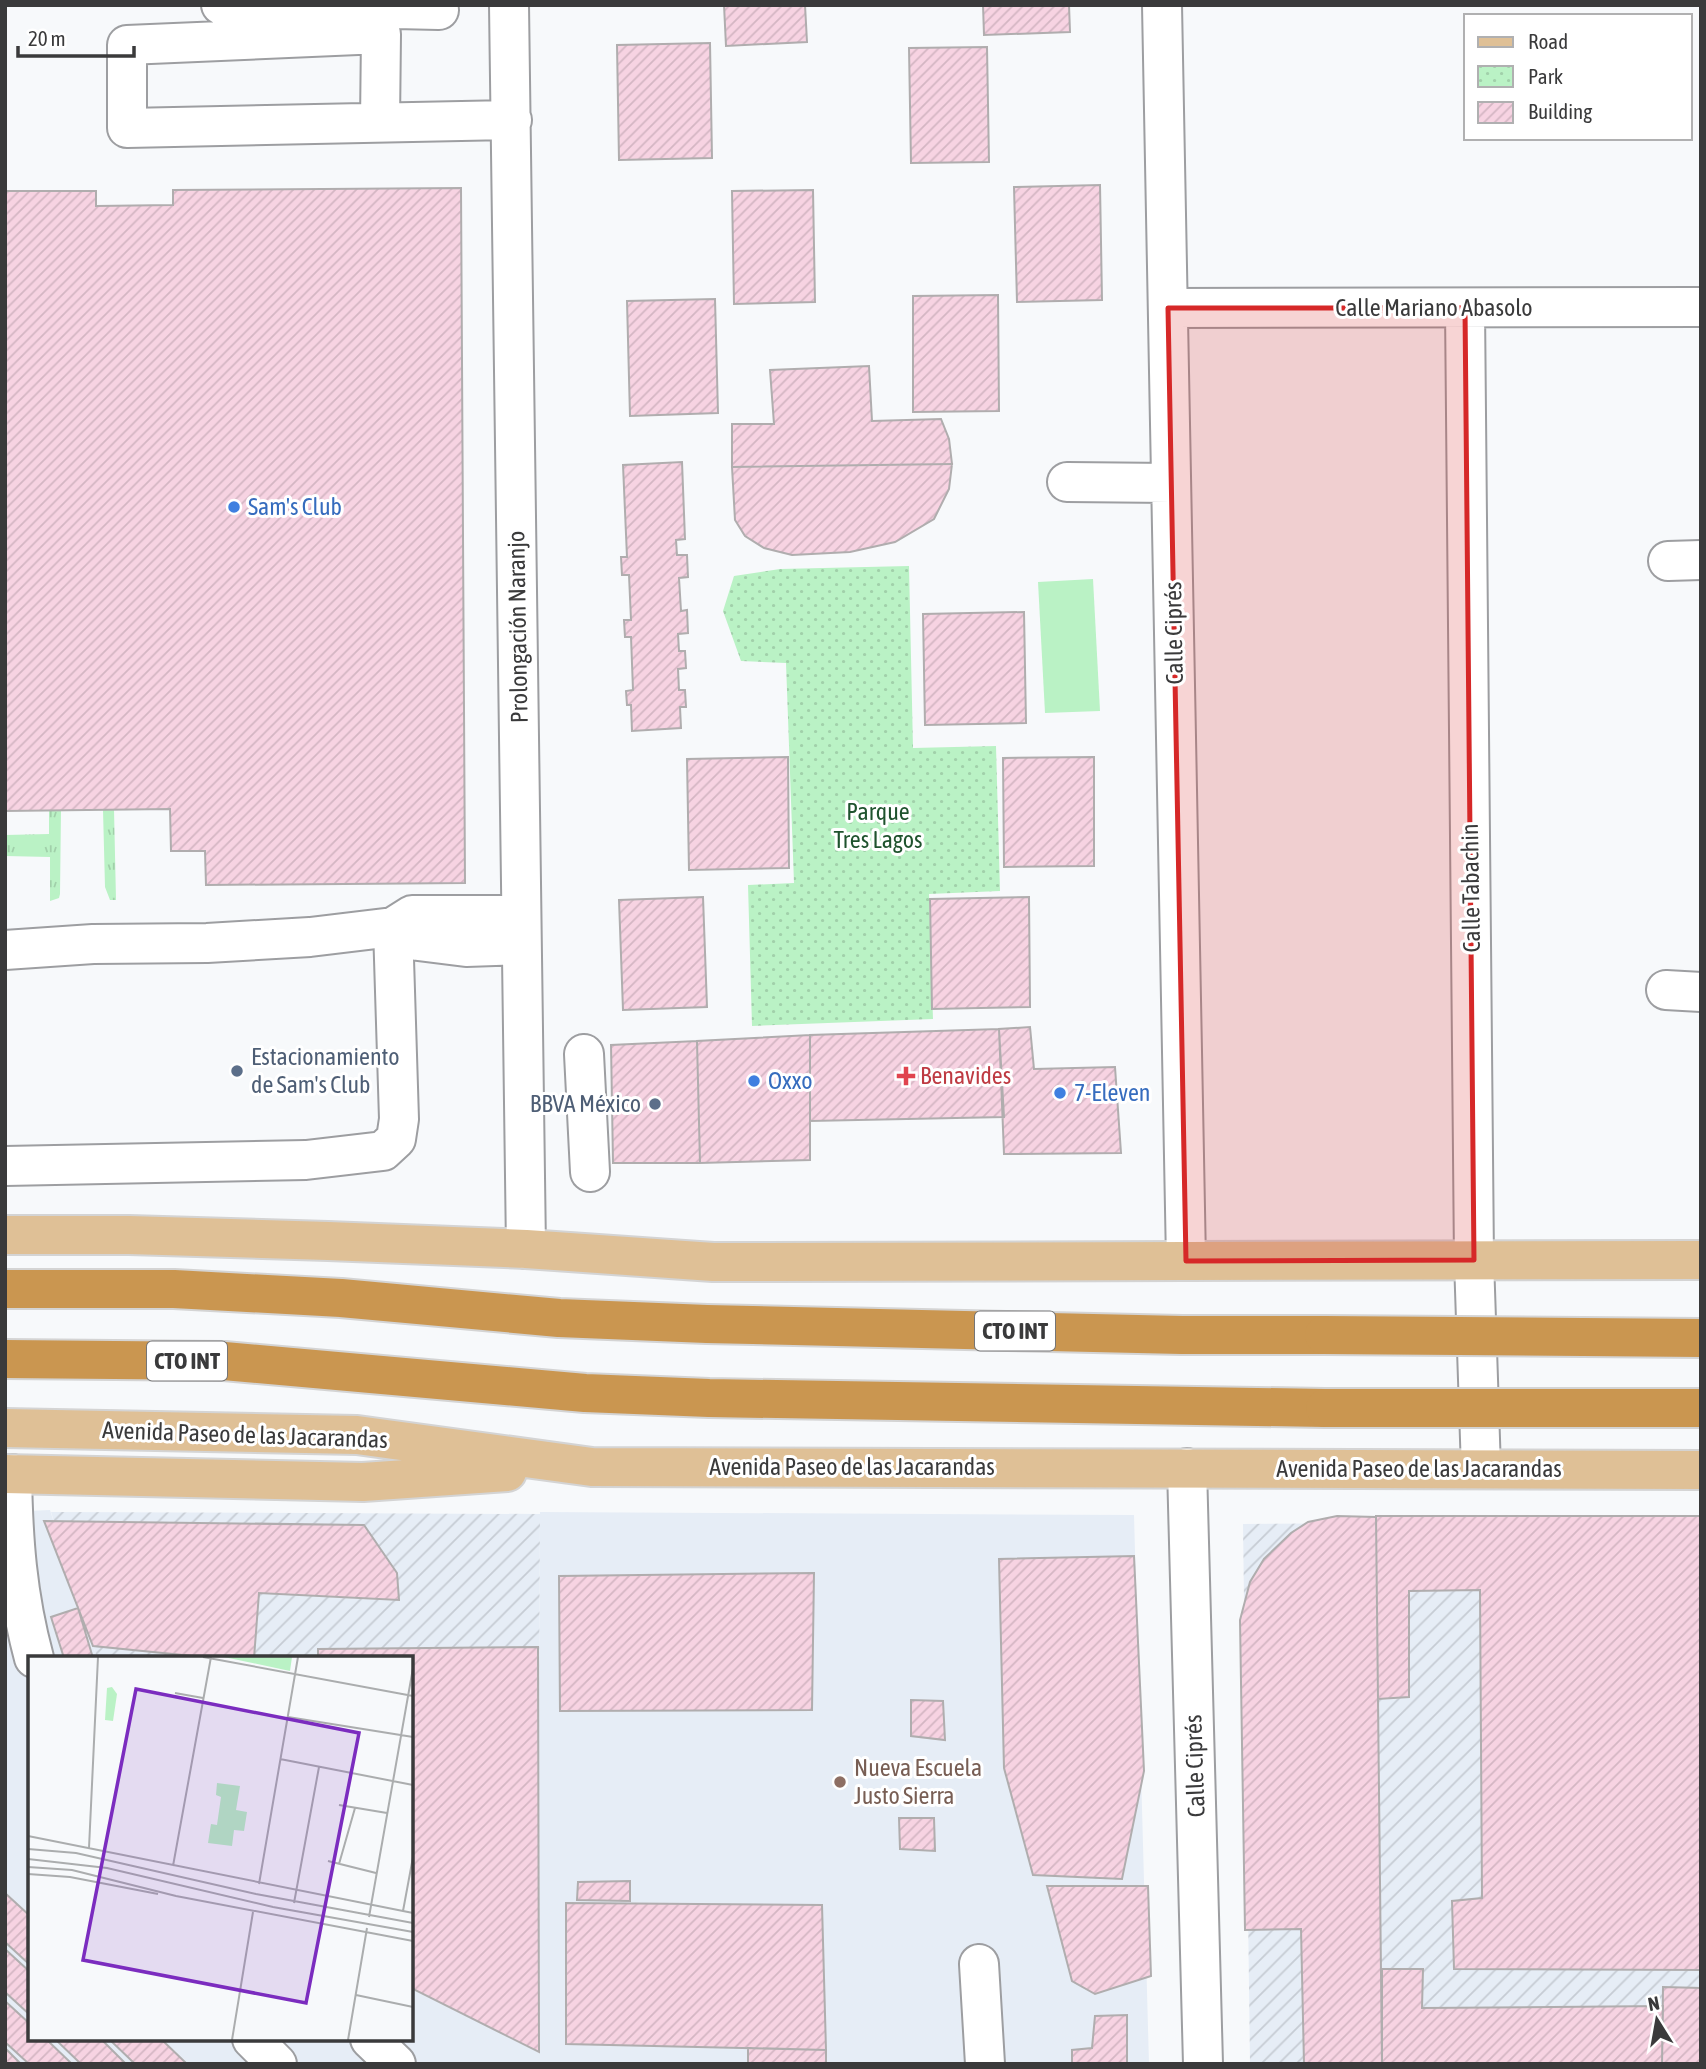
<svg xmlns="http://www.w3.org/2000/svg" width="1706" height="2069" font-family="'Asap Condensed',sans-serif">
<defs>
<pattern id="industrial-furrows" width="10" height="10" patternUnits="userSpaceOnUse" patternTransform="scale(1.75)"><rect width="10" height="10" fill="#e6edf6"/><path d="M-1 1l2-2M0 10L10 0M9 11l2-2" fill="none" stroke="#c6ccd4"/></pattern>
<pattern id="grass-tufts" width="24" height="20" patternUnits="userSpaceOnUse" patternTransform="scale(1.75)"><rect width="24" height="20" fill="#baf2c5"/><path d="M3 7l-1-3M5 7V3M7 7l1-3M15 17l-1-3M17 17v-4M19 17l1-3" fill="none" stroke="#a1d0aa"/></pattern>
<pattern id="park-dots" width="8" height="8" patternUnits="userSpaceOnUse" patternTransform="scale(1.75)"><rect width="8" height="8" fill="#baf2c5"/><path d="M2 2h.1M6 6h.1" fill="none" stroke="#a1d0aa" stroke-width="1.8" stroke-linecap="round"/></pattern>
<pattern id="building-hatch" width="6" height="6" patternUnits="userSpaceOnUse" patternTransform="scale(1.75)"><rect width="6" height="6" fill="#f7d3e2"/><path d="M-1 1l2-2M0 6l6-6M5 7l2-2" fill="none" stroke="#d4b6c3"/></pattern>
</defs>
<rect width="100%" height="100%" fill="#f7f9fb"/>
<path fill="#e6edf6" d="M 50,1510 L 97,1658 L 30,1658 L 30,2039 L 411,2039 L 411,1982 L 537,2049 L 540,1512 L 1134,1515 L 1149,2064 L 5,2064 L 5,1512 Z"/>
<path fill="url(#industrial-furrows)" d="M 51,1512 L 540,1514 L 537,2050 L 411,1658 L 97,1658 Z
M 1701,1521 L 1701,2064 L 1250,2064 L 1243,1524 Z"/>
<path fill="url(#grass-tufts)" d="M 114,809 L 116,900 L 110,900 L 105,887 L 103,810 Z
M 49,810 L 61,810 L 60,894 L 59,898 L 50,901 L 50,857 L 5,856 L 5,835 L 49,834 Z"/>
<path fill="url(#park-dots)" d="M 909,566 L 913,748 L 996,746 L 1000,891 L 929,894 L 933,1019 L 752,1026 L 748,885 L 794,883 L 786,663 L 741,661 L 723,611 L 734,576 L 780,569 Z"/>
<path fill="#baf2c5" d="M 1093,579 L 1100,711 L 1045,713 L 1038,582 Z"/>
<path fill="url(#building-hatch)" stroke="#b0adae" stroke-width="2" d="M 724,5 L 805,5 L 807,42 L 726,46 Z
M 983,5 L 1069,5 L 1070,32 L 984,35 Z
M 710,43 L 712,158 L 619,160 L 617,45 Z
M 987,47 L 989,162 L 911,163 L 909,48 Z
M 1100,185 L 1102,300 L 1017,302 L 1014,187 Z
M 461,188 L 465,883 L 206,885 L 205,851 L 171,851 L 170,809 L 5,811 L 5,191 L 96,191 L 96,206 L 173,205 L 173,190 Z
M 813,190 L 815,302 L 734,304 L 732,191 Z
M 998,295 L 999,411 L 913,412 L 913,296 Z
M 715,299 L 718,413 L 630,416 L 627,301 Z
M 869,366 L 872,421 L 941,419 L 949,439 L 952,464 L 732,467 L 732,424 L 774,424 L 770,370 Z
M 682,462 L 685,539 L 676,540 L 677,555 L 687,555 L 688,577 L 679,578 L 681,611 L 687,610 L 688,633 L 678,634 L 679,651 L 685,651 L 686,668 L 678,669 L 679,690 L 685,690 L 686,707 L 680,707 L 681,728 L 632,731 L 631,705 L 627,705 L 626,691 L 633,690 L 631,637 L 625,637 L 624,620 L 631,620 L 629,575 L 622,575 L 621,557 L 627,557 L 623,465 Z
M 952,464 L 949,489 L 934,519 L 895,542 L 850,552 L 792,555 L 764,548 L 745,536 L 735,520 L 732,467 Z
M 1024,612 L 1026,723 L 925,725 L 923,614 Z
M 788,757 L 789,868 L 689,870 L 687,759 Z
M 1094,757 L 1094,866 L 1004,867 L 1003,758 Z
M 703,897 L 707,1007 L 623,1010 L 619,900 Z
M 1029,897 L 1030,1007 L 932,1009 L 930,899 Z
M 1030,1027 L 1034,1069 L 1115,1067 L 1121,1153 L 1004,1154 L 999,1029 Z
M 999,1029 L 1004,1117 L 810,1121 L 810,1035 Z
M 810,1035 L 810,1160 L 700,1163 L 697,1041 Z
M 697,1041 L 700,1163 L 613,1163 L 611,1045 Z
M 1337,1516 L 1376,1517 L 1382,2064 L 1304,2064 L 1301,1929 L 1245,1930 L 1240,1620 L 1250,1582 L 1264,1559 L 1291,1533 L 1308,1522 Z
M 1376,1516 L 1701,1516 L 1701,1970 L 1454,1969 L 1452,1901 L 1482,1898 L 1480,1590 L 1409,1591 L 1409,1697 L 1378,1699 Z
M 44,1521 L 364,1525 L 397,1573 L 399,1600 L 259,1593 L 254,1658 L 213,1658 L 93,1646 Z
M 1134,1556 L 1144,1771 L 1122,1879 L 1033,1875 L 1004,1768 L 999,1559 Z
M 814,1573 L 812,1710 L 560,1711 L 559,1576 Z
M 78,1608 L 93,1658 L 64,1658 L 51,1617 Z
M 538,1647 L 539,2052 L 411,1988 L 411,1658 L 318,1658 L 318,1649 Z
M 911,1700 L 943,1701 L 945,1740 L 911,1736 Z
M 899,1818 L 934,1818 L 935,1851 L 900,1849 Z
M 630,1881 L 630,1901 L 577,1900 L 578,1882 Z
M 1047,1886 L 1148,1886 L 1151,1976 L 1095,1994 L 1072,1981 Z
M 5,1893 L 30,1916 L 30,1965 L 5,1942 Z
M 566,1903 L 822,1905 L 826,2050 L 566,2044 Z
M 5,1949 L 30,1972 L 30,2015 L 5,1992 Z
M 1382,1969 L 1423,1969 L 1422,2008 L 1663,2006 L 1662,2064 L 1382,2064 Z
M 1663,1987 L 1701,1988 L 1701,2064 L 1662,2064 Z
M 5,2001 L 30,2024 L 30,2039 L 46,2039 L 72,2064 L 29,2064 L 5,2042 Z
M 1127,2015 L 1127,2064 L 1072,2064 L 1072,2050 L 1092,2048 L 1095,2016 Z
M 55,2039 L 101,2039 L 126,2064 L 81,2064 Z
M 109,2039 L 161,2039 L 187,2064 L 135,2064 Z
M 5,2048 L 21,2064 L 5,2064 Z
M 748,2048 L 826,2050 L 826,2064 L 748,2064 Z"/>
<g fill="none" stroke-linecap="round" stroke-linejoin="round">
<g stroke="#9d9ea1" stroke-width="42">
<path id="minor" d="M 221,5 L 439,10
M 509,5 L 526,1249
M 1162,5 L 1186,1261
M 380,122 L 381,34 L 127,45 L 127,128 L 512,120
M 1168,308 L 1701,307
M 1465,308 L 1474,1260 L 1481,1469
M 1067,482 L 1171,483
M 1668,561 L 1701,560
M 393,927 L 408,939 L 418,941 L 466,947 L 521,945
M 5,950 L 93,944 L 207,943 L 310,937 L 393,927 L 412,915 L 521,915
M 1666,990 L 1701,992
M 584,1054 L 590,1172
M 5,1166 L 306,1160 L 383,1151 L 396,1139 L 399,1119 L 393,927
M 1187,1468 L 1203,2064
M 12,1474 C 13,1539 17,1595 34,1658
M 979,1964 L 985,2064
M 252,2039 L 277,2064
M 370,2039 L 396,2064"/>
</g>
<g stroke="#d4d4d4" stroke-width="42">
<path id="major" d="M 5,1235 L 129,1235 L 328,1241 L 526,1249 L 713,1262 L 1701,1260
M 5,1428 L 357,1435 L 592,1467 L 1701,1470
M 5,1474 L 363,1482 L 507,1472"/>
</g>
<g stroke="#d4d4d4" stroke-width="42">
<path id="highway" d="M 5,1289 L 174,1289 L 341,1298 L 559,1318 L 707,1324 L 1182,1335 L 1324,1335
M 5,1359 L 224,1361 L 585,1393 L 709,1398 L 1325,1408"/>
</g>
<use href="#minor" stroke="#fff" stroke-width="38"/>
<use href="#major" stroke="#dfc096" stroke-width="38"/>
<use href="#highway" stroke="#ca9650" stroke-width="38"/>
<g stroke="#d4d4d4" stroke-width="42" stroke-linecap="butt">
<path id="highway-bridge" d="M 1324,1335 L 1701,1338
M 1325,1408 L 1701,1408"/>
</g>
<use href="#highway-bridge" stroke="#ca9650" stroke-width="38"/>
</g>
<path fill="#d62828" fill-opacity="0.2" stroke="#d62828" stroke-width="5" stroke-linejoin="round" d="M 1168,308 L 1465,308 L 1474,1260 L 1186,1261 Z"/>
<g fill="#3f7fe0" stroke="#fff" stroke-width="2.5">
<circle cx="234" cy="507" r="7"/>
<circle cx="754" cy="1081" r="7"/>
<circle cx="1060" cy="1093" r="7"/>
</g>
<g fill="#5c6f8a" stroke="#fff" stroke-width="2.5">
<circle cx="237" cy="1071" r="7"/>
<circle cx="655" cy="1104" r="7"/>
</g>
<path fill="#e0444e" stroke="#fff" stroke-width="2.5" d="M902.5 1065.5h7v7h7v7h-7v7h-7v-7h-7v-7h7z"/>
<circle fill="#8d6e63" stroke="#fff" stroke-width="2.5" cx="840" cy="1782" r="7"/>
<g text-anchor="middle" stroke-width="6" stroke-linejoin="round" paint-order="stroke">
<g fill="#fff" stroke="#757576" stroke-width="2">
<rect x="975" y="1311.5" width="80" height="39" rx="5"/>
<rect x="147" y="1341.5" width="80" height="39" rx="5"/>
</g>
<g font-size="23" font-weight="bold" fill="#3a3a3b">
<text x="1015" y="1339">CTO INT</text>
<text x="187" y="1369">CTO INT</text>
</g>
<g font-size="24" fill="#3a3a3b" stroke="#fff">
<text x="1434" y="316">Calle Mariano Abasolo</text>
<text transform="translate(518 627) rotate(-91)" y="8">Prolongación Naranjo</text>
<text transform="translate(1174 633) rotate(-91)" y="8">Calle Ciprés</text>
<text transform="translate(1471 888) rotate(-91)" y="8">Calle Tabachin</text>
<text transform="translate(245 1435) rotate(2)" y="8">Avenida Paseo de las Jacarandas</text>
<text x="852" y="1475">Avenida Paseo de las Jacarandas</text>
<text x="1419" y="1477">Avenida Paseo de las Jacarandas</text>
<text transform="translate(1195 1766) rotate(-92)" y="8">Calle Ciprés</text>
</g>
<g font-size="24" fill="#366cbe" stroke="#fff" text-anchor="start">
<text x="248" y="515">Sam's Club</text>
<text x="768" y="1089">Oxxo</text>
<text x="1074" y="1101">7-Eleven</text>
</g>
<g font-size="24" fill="#1f532e" stroke="#fff">
<text x="878" y="820">Parque<tspan x="878" dy="28">Tres Lagos</tspan></text>
</g>
<g font-size="24" fill="#4e5e75" stroke="#fff" text-anchor="start">
<text x="251" y="1065">Estacionamiento<tspan x="251" dy="28">de Sam's Club</tspan></text>
<text x="641" y="1112" text-anchor="end">BBVA México</text>
</g>
<g font-size="24" fill="#be3a42" stroke="#fff" text-anchor="start">
<text x="920" y="1084">Benavides</text>
</g>
<g font-size="24" fill="#785e54" stroke="#fff" text-anchor="start">
<text x="854" y="1776">Nueva Escuela<tspan x="854" dy="28">Justo Sierra</tspan></text>
</g>
</g>
<g transform="translate(28 1656)">
<rect width="385" height="385" fill="#f7f9fb"/>
<path d="M 84,31 L 89,38 L 85,65 L 77,64 L 79,32 Z" fill="#baf2c5"/>
<path d="M 196,1 L 264,1 L 262,15 ZM 189,127 L 212,130 L 208,154 L 219,156 L 216,175 L 206,174 L 204,190 L 180,187 L 183,168 L 189,169 L 193,141 L 188,139 Z" fill="#baf2c5"/>
<path fill="none" stroke="#abadae" stroke-width="2" d="M 175,1 L 385,40M 147,37 L 175,42M 260,61 L 385,81M 252,103 L 385,129M 311,149 L 359,157M 0,180 L 385,257M 61,192 L 70,1M 0,193 L 48,197 L 228,238 L 385,267M 0,203 L 79,212 L 245,251 L 385,276M 300,205 L 348,217M 311,208 L 327,152M 145,210 L 183,1M 0,211 L 44,214 L 148,240 L 385,285M 0,218 L 42,221 L 130,238M 231,228 L 270,1M 266,247 L 291,111M 375,255 L 385,201M 341,261 L 385,12M 328,339 L 385,351M 204,384 L 225,256M 320,384 L 339,272"/>
<path fill="#7b2cbf" fill-opacity="0.15" stroke="#7b2cbf" stroke-width="3.5" d="M 108,33 L 331,77 L 278,347 L 55,304 Z"/>
<rect width="385" height="385" fill="none" stroke="#3a3a3b" stroke-width="3.5"/>
</g>
<rect width="1706" height="2069" fill="none" stroke="#3a3a3b" stroke-width="14"/>
<rect x="1464" y="14" width="228" height="126" fill="#ffffff" stroke="#b0b0b1" stroke-width="2"/>
<rect x="1478" y="37" width="35" height="10" fill="#dfc096" stroke="#b0b0b1" stroke-width="2"/>
<text x="1528" y="49" font-size="21" fill="#3a3a3b">Road</text>
<rect x="1478" y="66" width="35" height="21" fill="url(#park-dots)" stroke="#b0b0b1" stroke-width="2"/>
<text x="1528" y="84" font-size="21" fill="#3a3a3b">Park</text>
<rect x="1478" y="102" width="35" height="21" fill="url(#building-hatch)" stroke="#b0b0b1" stroke-width="2"/>
<text x="1528" y="119" font-size="21" fill="#3a3a3b">Building</text>
<g transform="translate(1657 2020) rotate(349)" stroke="#ffffff" stroke-width="5" paint-order="stroke">
<path d="M0-5L12 26L0 18L-12 26Z" fill="#3a3a3b"/>
<text y="-10" font-size="19" font-weight="bold" text-anchor="middle" fill="#3a3a3b">N</text>
</g>
<path d="M18 46v10h116v-10" fill="none" stroke="#3a3a3b" stroke-width="3.5"/>
<text x="28" y="46" font-size="21" fill="#3a3a3b" stroke="#ffffff" stroke-width="5" paint-order="stroke">20 m</text>
</svg>
